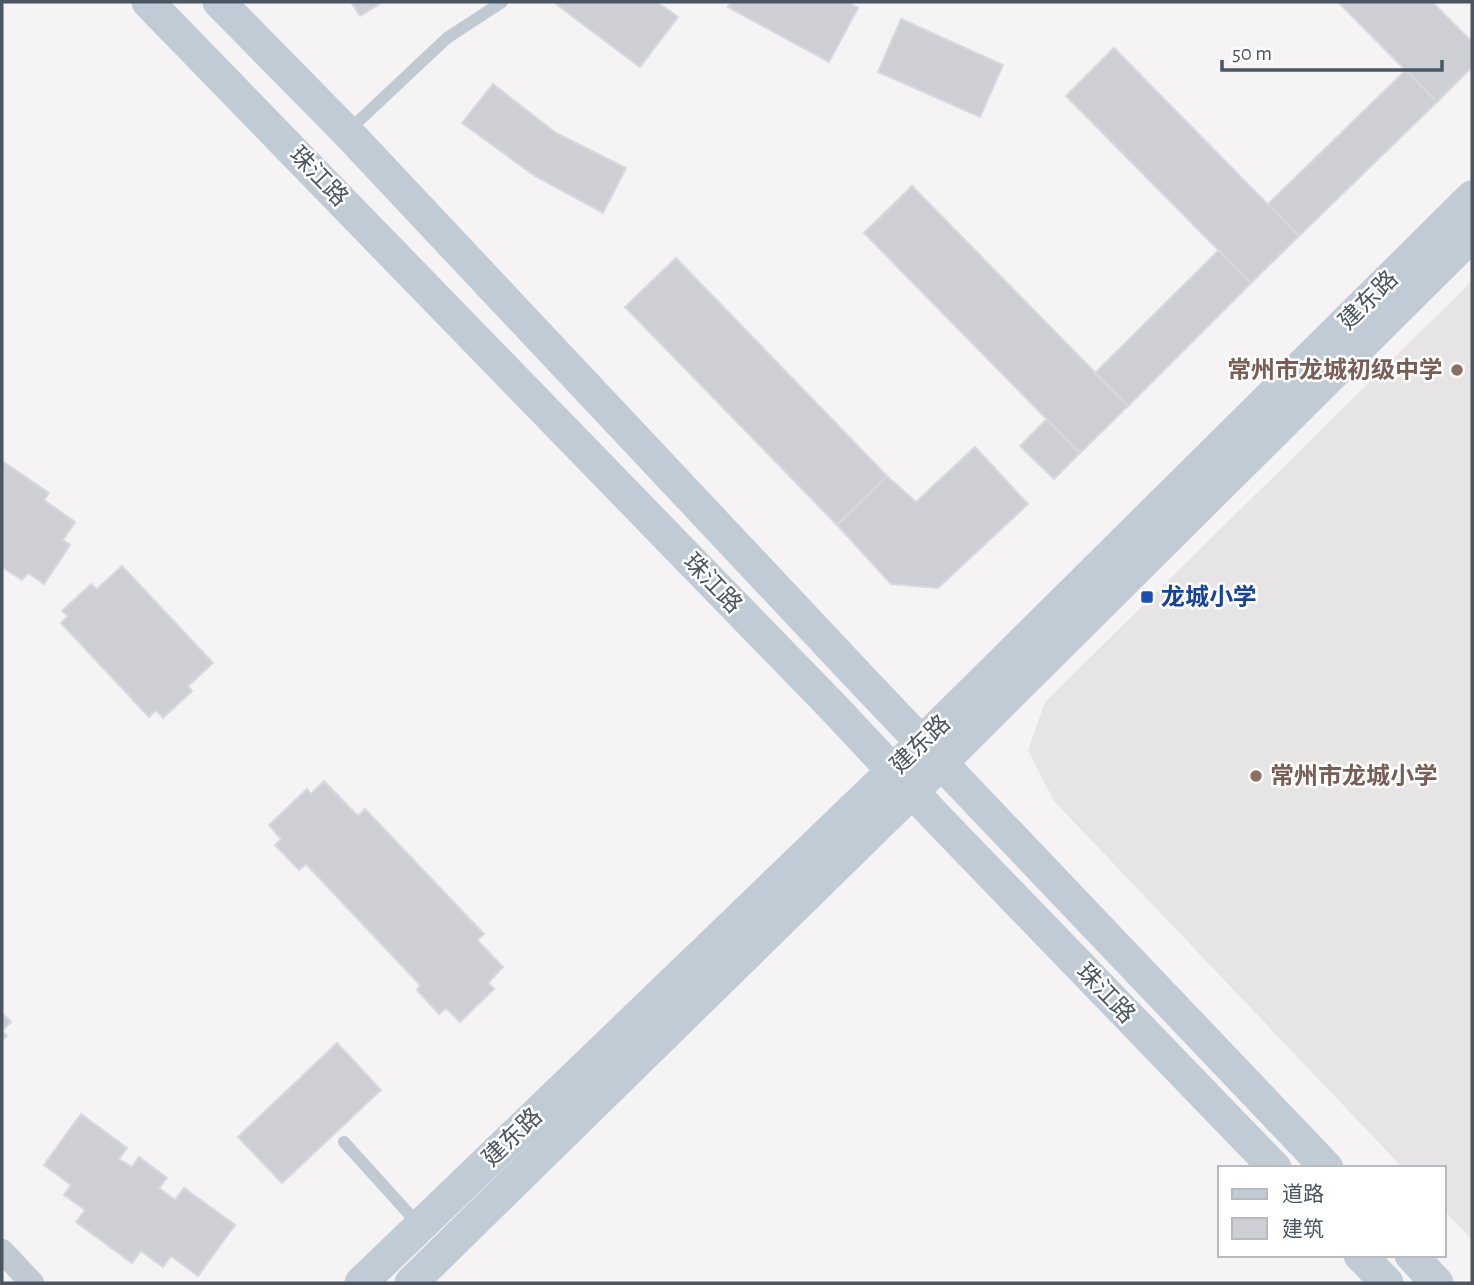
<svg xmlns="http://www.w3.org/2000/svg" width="1474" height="1285" font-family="'Alegreya Sans','Noto Sans SC',sans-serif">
<rect width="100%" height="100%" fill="#f5f3f3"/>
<path fill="#e6e4e5" d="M 1472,281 L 1472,1240 L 1444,1210 L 1444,1168 L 1403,1168 L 1054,801 L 1028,750 L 1045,702 Z"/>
<path fill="#cdcfd5" stroke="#d7d9de" stroke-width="2" d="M 351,2 L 383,2 L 360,16 Z
M 557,2 L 657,2 L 678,17 L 640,67 L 556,4 Z
M 731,2 L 847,2 L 858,8 L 829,62 L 728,7 Z
M 1338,2 L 1432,2 L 1472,42 L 1472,67 L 1437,102 Z
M 901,19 L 1003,65 L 980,117 L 878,72 Z
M 1114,48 L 1299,236 L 1251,283 L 1066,96 Z
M 1406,70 L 1437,102 L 1299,236 L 1268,204 Z
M 493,84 L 556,133 L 626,168 L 603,213 L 535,176 L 462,123 Z
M 912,186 L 1128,406 L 1080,453 L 864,233 Z
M 1219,250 L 1251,283 L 1128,406 L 1095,373 Z
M 676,258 L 887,476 L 837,525 L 625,307 Z
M 1047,419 L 1080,453 L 1054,479 L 1020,446 Z
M 975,447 L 1028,504 L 938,588 L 891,584 L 837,525 L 887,476 L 916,502 Z
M 2,461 L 49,493 L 44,500 L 75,522 L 63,540 L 70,545 L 44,584 L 28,573 L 22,580 L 2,567 Z
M 122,566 L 213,663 L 188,686 L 192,691 L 163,718 L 156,710 L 149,717 L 61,623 L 68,616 L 62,611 L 91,584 L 97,589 Z
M 324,781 L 358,816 L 365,809 L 484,934 L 477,940 L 503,967 L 488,983 L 494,989 L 460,1022 L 446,1008 L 439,1014 L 417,990 L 420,985 L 306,864 L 299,870 L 275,845 L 281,839 L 269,825 L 307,789 L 311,794 Z
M 2,1013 L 11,1022 L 2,1031 L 7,1036 L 2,1040 Z
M 337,1043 L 381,1090 L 282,1183 L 238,1137 Z
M 81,1114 L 127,1148 L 119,1159 L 132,1167 L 139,1157 L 167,1178 L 159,1188 L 175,1200 L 184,1188 L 235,1225 L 198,1276 L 171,1256 L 163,1267 L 141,1251 L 132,1263 L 76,1222 L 85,1210 L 64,1195 L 71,1185 L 44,1165 Z"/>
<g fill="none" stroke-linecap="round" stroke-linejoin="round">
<path stroke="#c1cad2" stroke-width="12" d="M 347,132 L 447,38 L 502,2
M 344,1142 L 420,1226"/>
<path stroke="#c1cad2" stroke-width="24" d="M 2,1251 L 32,1283"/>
<path stroke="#c1cbd6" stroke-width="33" d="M 148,2 L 834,708 L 937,818 L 1275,1168
M 219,2 L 347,132 L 865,683 L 1327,1168
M 1360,1255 L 1387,1283
M 1411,1255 L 1437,1283
M 361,1283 L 906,758 L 1472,197
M 411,1283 L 912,792 L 1472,235"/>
</g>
<g fill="#8d6e63" stroke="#fff" stroke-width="2.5">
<circle cx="1457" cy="370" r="7"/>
<circle cx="1256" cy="776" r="7"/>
</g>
<rect fill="#1a4fb4" stroke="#fff" stroke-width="2.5" x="1140" y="590" width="14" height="14" rx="3.5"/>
<g text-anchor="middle" stroke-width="5" stroke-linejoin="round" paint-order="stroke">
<g font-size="24" fill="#4a5661" stroke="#fff">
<text transform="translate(319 176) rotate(46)" y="8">珠江路</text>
<text transform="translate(1368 300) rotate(-45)" y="8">建东路</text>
<text transform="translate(713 583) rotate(46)" y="8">珠江路</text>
<text transform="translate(920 744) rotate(-44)" y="8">建东路</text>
<text transform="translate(1106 993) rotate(46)" y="8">珠江路</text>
<text transform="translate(512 1137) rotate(-44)" y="8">建东路</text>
</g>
<g font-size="24" font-weight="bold" fill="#785e54" stroke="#fff" text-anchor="end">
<text x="1443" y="378">常州市龙城初级中学</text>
<text x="1270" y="784" text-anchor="start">常州市龙城小学</text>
</g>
<g font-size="24" font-weight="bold" fill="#164399" stroke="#fff" text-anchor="start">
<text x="1161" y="605">龙城小学</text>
</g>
</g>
<rect width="1474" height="1285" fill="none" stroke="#4a5661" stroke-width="7"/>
<rect x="1218" y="1166" width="228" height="91" fill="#ffffff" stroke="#b7bbc0" stroke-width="2"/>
<rect x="1232" y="1189" width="35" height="10" fill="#c1cbd6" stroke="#b7bbc0" stroke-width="2"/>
<text x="1282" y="1201" font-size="21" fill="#4a5661">道路</text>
<rect x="1232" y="1218" width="35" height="21" fill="#cdcfd5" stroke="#b7bbc0" stroke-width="2"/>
<text x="1282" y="1236" font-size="21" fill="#4a5661">建筑</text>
<path d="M1222 60v10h220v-10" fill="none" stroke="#4a5661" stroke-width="3.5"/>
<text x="1232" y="60" font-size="21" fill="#4a5661" stroke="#ffffff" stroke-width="5" paint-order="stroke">50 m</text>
</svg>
